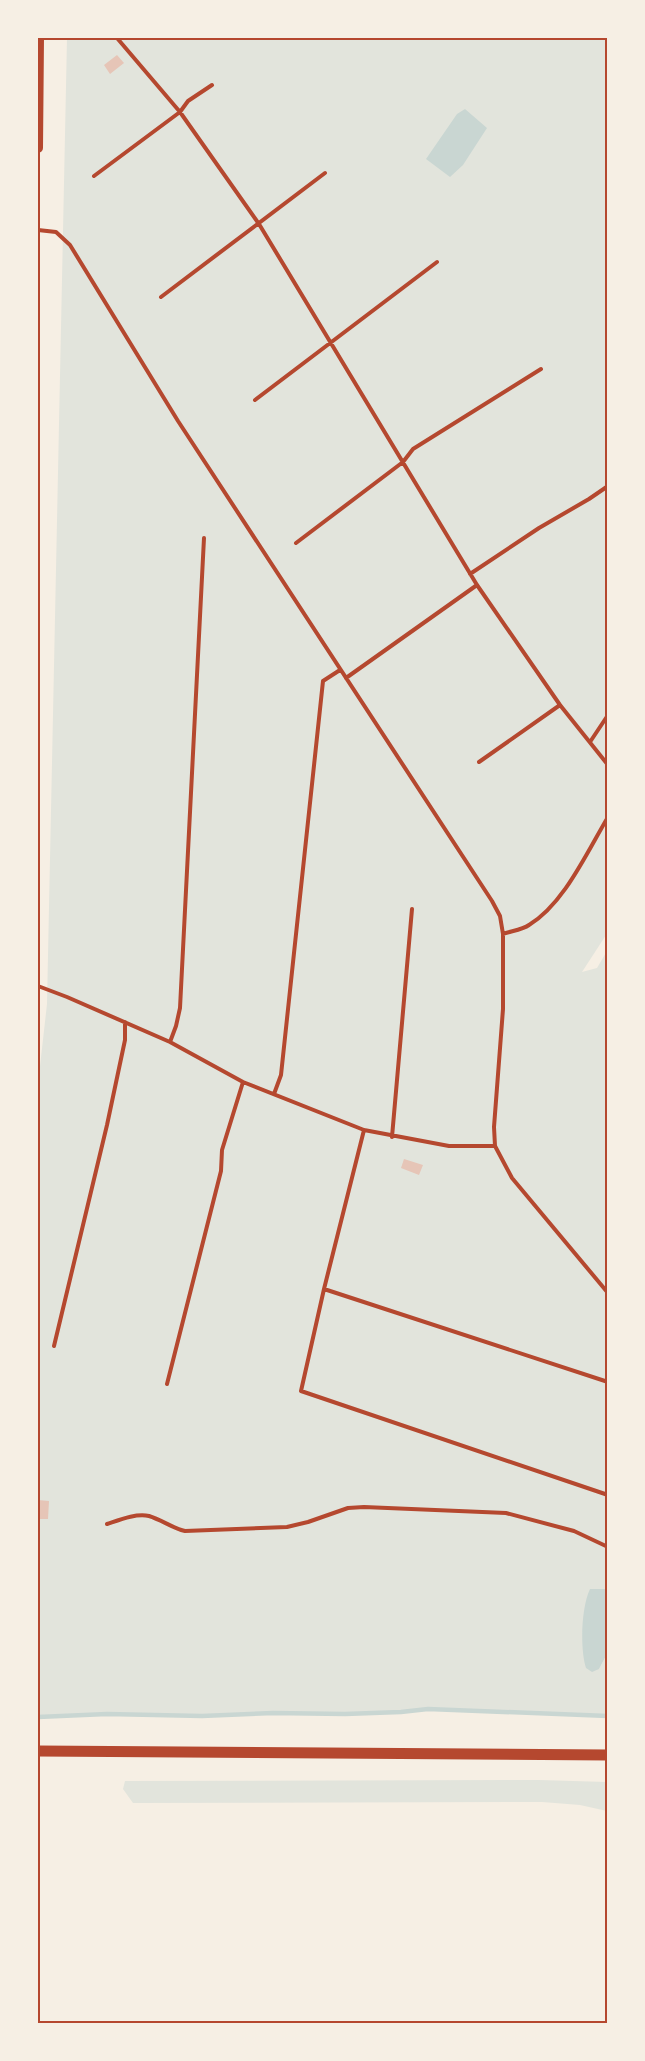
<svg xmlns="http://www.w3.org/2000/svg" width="645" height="2061" font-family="'Noto Serif',serif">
<rect width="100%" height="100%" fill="#f6efe4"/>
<path fill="#e2e4dc" d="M 67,38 L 607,38 L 608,932 L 582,972 L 597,968 L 607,951 L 608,1589 L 590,1589 L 599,1669 L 607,1654 L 607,1716 L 428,1709 L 401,1712 L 345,1714 L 273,1713 L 202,1716 L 107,1714 L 38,1717 L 38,1084 L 47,1004 Z
M 539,1780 L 607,1782 L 607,1811 L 580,1805 L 542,1802 L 133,1803 L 123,1789 L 125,1781 Z"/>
<path fill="#c9d6d2" d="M 465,109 L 487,128 L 463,165 L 450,177 L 426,159 L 457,114 Z
M 590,1589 L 608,1589 L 607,1654 L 599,1669 L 592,1672 L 586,1668 C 580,1649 581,1608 590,1589 Z"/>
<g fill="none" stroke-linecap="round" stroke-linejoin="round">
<path stroke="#c9d6d2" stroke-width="4.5" d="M 38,1717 L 107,1714 L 202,1716 L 273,1713 L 345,1714 L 401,1712 L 428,1709 L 608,1716"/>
</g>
<path fill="#e6c5b7" d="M 117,55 L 124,63 L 110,74 L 104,65 Z
M 404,1159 L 423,1165 L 419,1175 L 401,1168 Z
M 38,1500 L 49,1501 L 48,1519 L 38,1519 Z"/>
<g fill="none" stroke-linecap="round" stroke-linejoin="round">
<path stroke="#b5482f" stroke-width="4" d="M 117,38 L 180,112 L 259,224 L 477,585 L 560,705 L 608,765
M 94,176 L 180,112 L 188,101 L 212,85
M 38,230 L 56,232 L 70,245 L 178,421 L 492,901 L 500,916 L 503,934 L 503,1009 L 494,1127 L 495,1146 L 512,1178 L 608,1293
M 161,297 L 325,173
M 255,400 L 437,262
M 296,543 L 403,462 L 413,449 L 541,369
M 470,574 L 539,528 L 589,499 L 608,486
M 346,678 L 477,585
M 590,742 L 608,715
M 479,762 L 560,705
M 503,934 C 511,931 522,930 529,925 C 564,904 587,852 608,817
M 38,986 L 67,997 L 170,1042 L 243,1082 L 364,1130 L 449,1146 L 495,1146
M 170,1042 L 176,1026 L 180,1008 L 204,538
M 274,1094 L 281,1075 L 323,681 L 340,670
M 364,1130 L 324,1289 L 301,1391 L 608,1495
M 392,1137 L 412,909
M 324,1289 L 608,1382
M 54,1346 L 107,1125 L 125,1040 L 125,1022
M 167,1384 L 221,1171 L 222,1150 L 243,1082
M 107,1524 C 119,1520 136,1513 149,1516 C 162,1520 172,1528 185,1531 L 287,1527 L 308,1522 L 348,1508 L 364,1507 L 506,1513 L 574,1531 L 608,1547"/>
<path stroke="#b5482f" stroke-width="10" d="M 38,148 L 39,38"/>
<path stroke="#b5482f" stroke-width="11" d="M 38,1751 L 608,1755"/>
</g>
<rect width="645" height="2061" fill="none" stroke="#f6efe4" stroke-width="78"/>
<rect x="39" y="39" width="567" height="1983" fill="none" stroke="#b5482f" stroke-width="2"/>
</svg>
